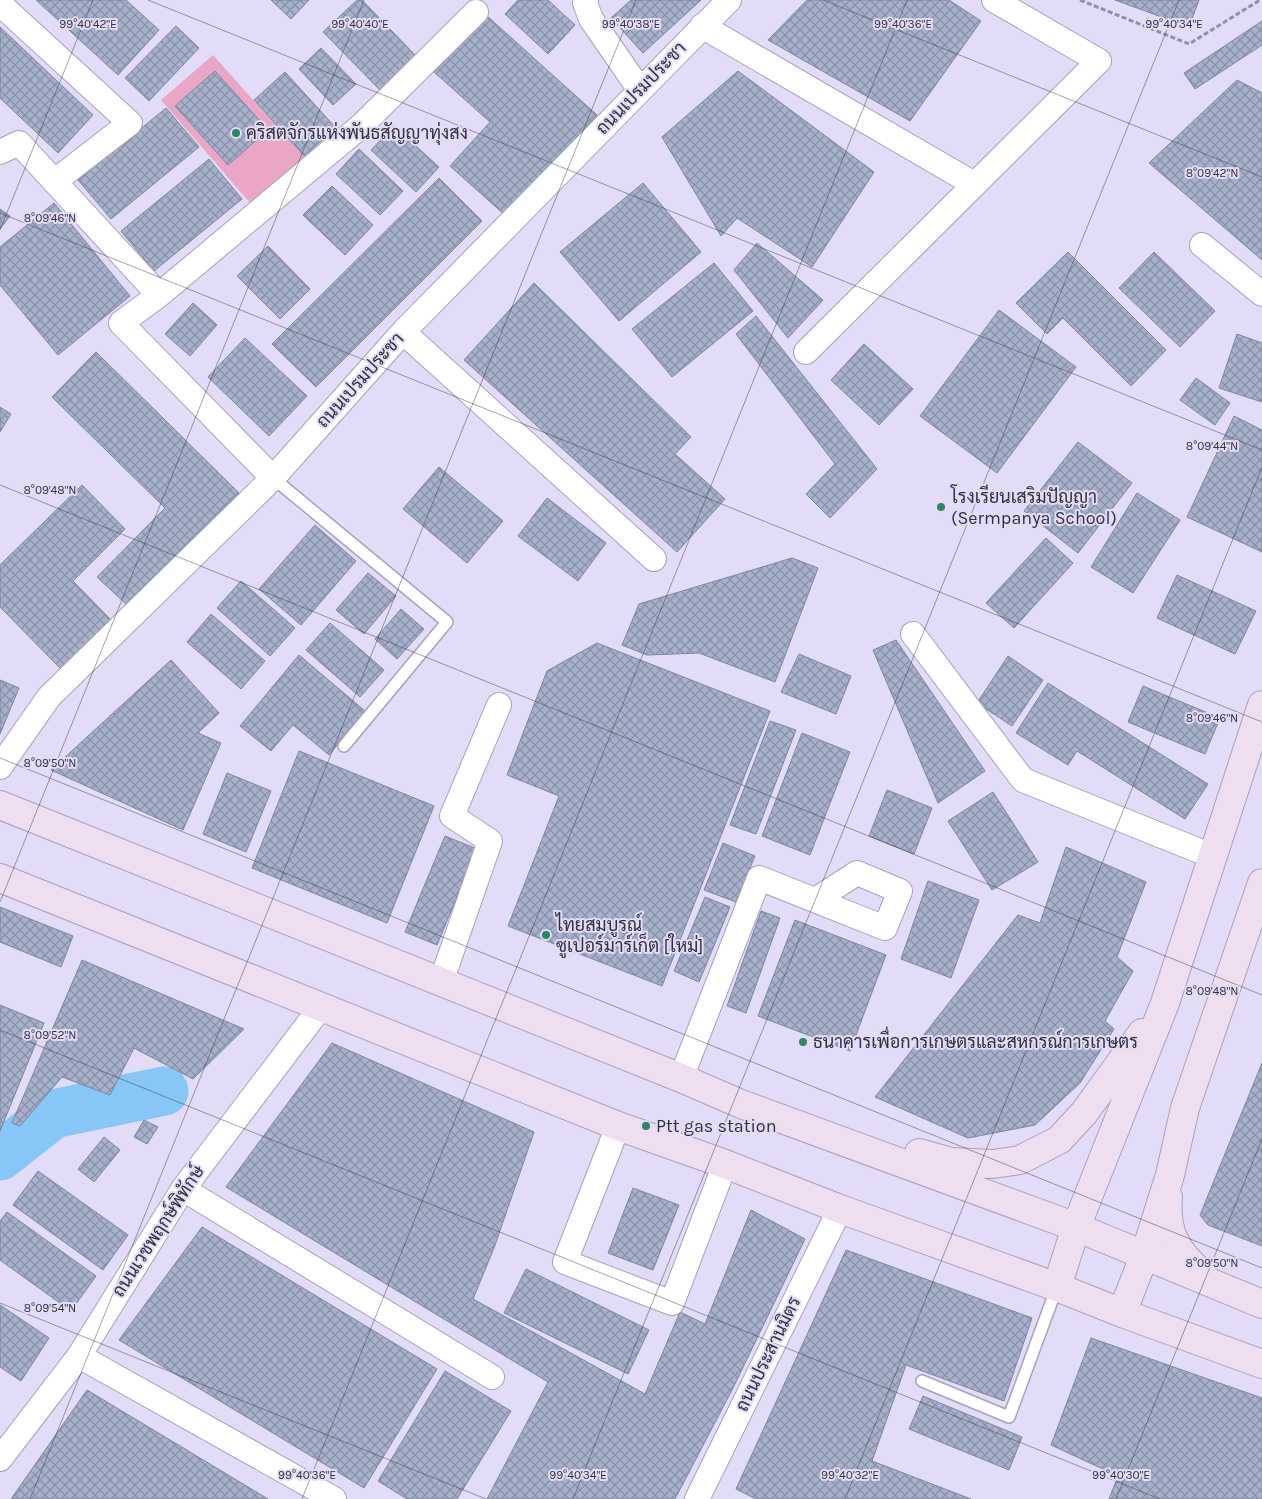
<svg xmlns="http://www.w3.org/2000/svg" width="1262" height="1499" font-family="Karla,Sarabun,sans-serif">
<defs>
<pattern id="building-cross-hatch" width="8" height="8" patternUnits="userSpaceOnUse" patternTransform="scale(1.25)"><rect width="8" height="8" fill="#a7b1cc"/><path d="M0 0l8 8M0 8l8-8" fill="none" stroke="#8991a7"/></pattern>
</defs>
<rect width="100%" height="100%" fill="#e2dcf8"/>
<path fill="#eaa7c5" d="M 213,55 L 313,167 L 258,212 L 161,100 Z"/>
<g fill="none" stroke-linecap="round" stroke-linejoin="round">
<path stroke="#86c7f7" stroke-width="49" d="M 0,1156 L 53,1114 L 164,1091"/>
</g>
<path fill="url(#building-cross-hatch)" stroke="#7c869f" d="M 36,0 L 126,0 L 159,30 L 118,75 Z
M 271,0 L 309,0 L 291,19 Z
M 357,0 L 362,0 L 417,57 L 382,92 L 323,32 Z
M 518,0 L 548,0 L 575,25 L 548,54 L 505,14 Z
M 631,0 L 701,0 L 643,53 L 611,18 Z
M 807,0 L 949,0 L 981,21 L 910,121 L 768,40 Z
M 1115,0 L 1199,0 L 1189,27 Z
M 486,15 L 597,115 L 506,216 L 450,166 L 490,122 L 434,72 Z
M 1262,21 L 1262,45 L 1195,89 L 1184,73 Z
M 176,26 L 199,48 L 149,101 L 125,78 Z
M 0,27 L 93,115 L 58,153 L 0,98 Z
M 321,48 L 356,84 L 333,105 L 299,69 Z
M 215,71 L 268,130 L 228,165 L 175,106 Z
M 738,71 L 874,172 L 812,267 L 737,218 L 721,236 L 662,137 Z
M 285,72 L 336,128 L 304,156 L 254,100 Z
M 1237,80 L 1262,93 L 1262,260 L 1149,163 Z
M 166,108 L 199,147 L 111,219 L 78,180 Z
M 394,126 L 439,167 L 416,192 L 371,150 Z
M 359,149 L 403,191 L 380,215 L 336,174 Z
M 209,159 L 242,199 L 154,271 L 121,231 Z
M 439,178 L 482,221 L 316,387 L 272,344 Z
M 643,183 L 701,252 L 619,321 L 560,252 Z
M 332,186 L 373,225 L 345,255 L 303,215 Z
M 54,203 L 130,296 L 58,355 L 0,285 L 0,247 Z
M 0,209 L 10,216 L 0,229 Z
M 757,243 L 823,300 L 788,338 L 734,270 Z
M 268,246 L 310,289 L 280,319 L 237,276 Z
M 1068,252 L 1166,350 L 1131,386 L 1063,318 L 1047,334 L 1016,303 Z
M 1154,252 L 1215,311 L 1180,347 L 1119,288 Z
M 714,263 L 753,311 L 672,377 L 632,329 Z
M 534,283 L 691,437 L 675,454 L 725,499 L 677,552 L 464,360 Z
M 193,303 L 217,325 L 190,356 L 165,334 Z
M 999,310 L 1076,367 L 997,473 L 920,416 Z
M 756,316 L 877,469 L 830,518 L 806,494 L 835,464 L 736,334 Z
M 1237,334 L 1262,343 L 1262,402 L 1219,388 Z
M 245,338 L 307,396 L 269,436 L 208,377 Z
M 864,344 L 913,389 L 879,425 L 831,380 Z
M 96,352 L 239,493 L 127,605 L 97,577 L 165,508 L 52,397 Z
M 1196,378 L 1230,403 L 1215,425 L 1180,400 Z
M 0,407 L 11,414 L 0,432 Z
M 1234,416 L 1262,430 L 1262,552 L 1187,517 Z
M 1078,442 L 1132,483 L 1078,553 L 1024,511 Z
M 439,467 L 503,521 L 467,563 L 403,509 Z
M 82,485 L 125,529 L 73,581 L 111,620 L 61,669 L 0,607 L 0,565 Z
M 1137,493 L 1180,520 L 1133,593 L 1091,567 Z
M 547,498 L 606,543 L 578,581 L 518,536 Z
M 315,525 L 356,561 L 301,625 L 259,589 Z
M 1046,538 L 1073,563 L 1014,628 L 986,603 Z
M 792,558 L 818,568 L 775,682 L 699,653 L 647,655 L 622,645 L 639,604 Z
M 368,573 L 396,596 L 364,634 L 336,610 Z
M 1177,575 L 1256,611 L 1235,654 L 1157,618 Z
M 241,581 L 295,628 L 270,656 L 217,608 Z
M 401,609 L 424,629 L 397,659 L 375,639 Z
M 211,614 L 265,661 L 241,689 L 187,642 Z
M 330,623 L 384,670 L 360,697 L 306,650 Z
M 896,640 L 985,771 L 938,803 L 873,650 Z
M 597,643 L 770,711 L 662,986 L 508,926 L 559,796 L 507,775 L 547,671 Z
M 799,654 L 851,676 L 836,714 L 781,692 Z
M 299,655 L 365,711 L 329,755 L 293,725 L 271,751 L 240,726 Z
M 1008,656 L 1043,680 L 1012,726 L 977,703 Z
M 171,660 L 219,713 L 198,733 L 221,743 L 183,830 L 51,770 Z
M 0,680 L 19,688 L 0,734 Z
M 1048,683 L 1208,784 L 1185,819 L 1077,751 L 1068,765 L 1016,733 Z
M 1143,686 L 1220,718 L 1205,754 L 1128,722 Z
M 770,721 L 796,730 L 756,834 L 730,825 Z
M 802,733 L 850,752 L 810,855 L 762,836 Z
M 299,751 L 434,806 L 387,923 L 252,868 Z
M 227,773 L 271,791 L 246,852 L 203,834 Z
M 887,790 L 932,808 L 914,854 L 869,836 Z
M 993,792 L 1038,862 L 992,890 L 948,821 Z
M 445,836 L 477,849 L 437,945 L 405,932 Z
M 723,843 L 755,856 L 736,902 L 704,890 Z
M 1066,847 L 1146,882 L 1117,957 L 1133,971 L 1105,1021 L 1114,1029 L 1080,1083 L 1035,1125 L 968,1138 L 875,1097 L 1018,915 L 1040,923 Z
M 928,881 L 979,900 L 951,978 L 901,959 Z
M 705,897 L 730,907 L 699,982 L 674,971 Z
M 0,907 L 73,936 L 61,967 L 0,942 Z
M 761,911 L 780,918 L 746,1013 L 727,1006 Z
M 795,920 L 886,955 L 850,1051 L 758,1016 Z
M 82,960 L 244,1029 L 193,1079 L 134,1048 L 110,1095 L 62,1077 L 20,1126 L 12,1123 Z
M 0,1005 L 44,1023 L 0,1131 Z
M 332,1043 L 534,1132 L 494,1248 L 473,1299 L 645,1394 L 680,1312 L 705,1324 L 751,1210 L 805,1239 L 733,1388 L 675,1499 L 487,1499 L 548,1382 L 226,1187 Z
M 1262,1063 L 1262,1246 L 1208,1225 L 1200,1215 Z
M 144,1120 L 158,1127 L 147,1144 L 134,1137 Z
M 104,1137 L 120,1150 L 94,1182 L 78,1169 Z
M 38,1171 L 128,1235 L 103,1270 L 13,1205 Z
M 633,1188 L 679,1205 L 653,1270 L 608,1253 Z
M 7,1212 L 96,1276 L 71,1311 L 0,1260 L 0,1221 Z
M 202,1227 L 437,1369 L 364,1488 L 119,1340 Z
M 846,1250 L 1032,1318 L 1004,1401 L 906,1365 L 872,1461 L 971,1499 L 756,1499 L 736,1489 Z
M 526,1269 L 649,1330 L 628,1374 L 504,1313 Z
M 0,1305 L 49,1338 L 21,1381 L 0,1367 Z
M 1091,1338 L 1262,1398 L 1262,1499 L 1109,1499 L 1118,1476 L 1051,1445 Z
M 445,1371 L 511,1411 L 457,1499 L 407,1499 L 378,1481 Z
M 87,1390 L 268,1499 L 11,1499 Z
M 923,1396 L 1022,1437 L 1009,1470 L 909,1429 Z"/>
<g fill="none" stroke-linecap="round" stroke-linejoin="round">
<g stroke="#a7a1bc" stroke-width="14">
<path id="lane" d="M 273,478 L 447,622 L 344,746
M 922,1381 L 1009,1417 L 1057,1287"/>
</g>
<g stroke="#a7a1bc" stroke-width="26">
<path id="street" d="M 586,0 L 585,3 L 591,19 L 640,90
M 0,4 L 130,123 L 55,181
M 702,26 L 974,184
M 0,152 L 19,143 L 159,295
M 1202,245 L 1262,294
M 403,332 L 654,559
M 806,352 L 1099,61 L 994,0
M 273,478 L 121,323 L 159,295 L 361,126 L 476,12
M 913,634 L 1023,780 L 1212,856
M 0,767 L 49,697 L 273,478 L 403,332 L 729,0
M 441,982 L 490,841 L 452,816 L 499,705
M 681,1078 L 759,878 L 885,928 L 900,891 L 857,873 L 815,900
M 618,1126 L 565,1262 L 672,1303 L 725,1164
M 183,1189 L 492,1377
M 79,1356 L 334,1499
M 0,1459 L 79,1356 L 183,1189 L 321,1007
M 697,1499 L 840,1209"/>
</g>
<g stroke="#a7a1bc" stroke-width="30">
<path id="secondary" d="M 0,805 L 681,1078 L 741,1104 L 1076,1227 L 1262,1304
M 0,878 L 618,1126 L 725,1164 L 840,1209 L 1057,1287 L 1122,1313 L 1262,1364
M 919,1153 L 951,1162 L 993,1164 L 1020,1160 L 1059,1140 L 1084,1113 L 1142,1033
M 1168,1197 C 1165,1231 1176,1253 1203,1274
M 1057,1287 L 1076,1227 L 1165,1003 L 1262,705
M 1122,1313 L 1145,1254 L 1170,1175 L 1185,1108 L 1262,883"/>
</g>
<path stroke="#9490a4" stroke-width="3" stroke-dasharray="5 2.5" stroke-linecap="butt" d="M 1080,0 L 1189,44 L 1260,0"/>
<use href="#lane" stroke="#fff" stroke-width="11"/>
<use href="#street" stroke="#fff" stroke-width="24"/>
<use href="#secondary" stroke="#eedeef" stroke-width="28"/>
</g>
<path fill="none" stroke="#33313c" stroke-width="1" stroke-opacity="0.45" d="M 148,0 L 1262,450M 823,0 L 1262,177M 0,213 L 1262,722M 0,230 L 93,0M 0,485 L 1262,995M 0,758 L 1262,1268M 0,902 L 364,0M 0,1030 L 1160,1499M 0,1303 L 486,1499M 30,1499 L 636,0M 302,1499 L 907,0M 573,1499 L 1179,0M 845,1499 L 1262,467M 1116,1499 L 1262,1139"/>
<g fill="#2e865b" stroke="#e2dcf8" stroke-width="2">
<circle cx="236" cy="133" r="5"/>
<circle cx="941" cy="507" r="5"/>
<circle cx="546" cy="935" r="5"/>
<circle cx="803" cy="1042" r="5"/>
<circle cx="646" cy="1126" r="5"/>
</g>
<g text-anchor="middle" stroke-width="4" stroke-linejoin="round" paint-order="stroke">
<g font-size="18" fill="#33313c" stroke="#e2dcf8">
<text transform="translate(641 88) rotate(-46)" y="6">ถนนเปรมประชา</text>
<text transform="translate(360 380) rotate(-48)" y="6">ถนนเปรมประชา</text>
<text transform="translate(158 1231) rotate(-57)" y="6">ถนนเวชพฤกษ์พิทักษ์</text>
<text transform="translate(768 1354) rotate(-64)" y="6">ถนนประสานมิตร</text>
</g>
<g font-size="18" fill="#33313c" stroke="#e2dcf8" text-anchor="start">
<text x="246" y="139">คริสตจักรแห่งพันธสัญญาทุ่งสง</text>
<text x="951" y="503">โรงเรียนเสริมปัญญา<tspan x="951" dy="21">(Sermpanya School)</tspan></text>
<text x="556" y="931">ไทยสมบูรณ์<tspan x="556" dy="21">ซูเปอร์มาร์เก็ต [ใหม่]</tspan></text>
<text x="813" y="1048">ธนาคารเพื่อการเกษตรและสหกรณ์การเกษตร</text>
<text x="656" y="1132">Ptt gas station</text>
</g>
</g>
<g font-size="12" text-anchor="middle" fill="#33313c" stroke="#e2dcf8" stroke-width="4" stroke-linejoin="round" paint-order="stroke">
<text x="631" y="28">99°40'38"E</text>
<text x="903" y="28">99°40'36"E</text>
<text x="1174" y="28">99°40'34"E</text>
<text x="88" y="28">99°40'42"E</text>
<text x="360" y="28">99°40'40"E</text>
<text x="1212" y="177">8°09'42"N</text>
<text x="50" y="222">8°09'46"N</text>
<text x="1212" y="450">8°09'44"N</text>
<text x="50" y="494">8°09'48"N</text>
<text x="1212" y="722">8°09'46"N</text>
<text x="50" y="767">8°09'50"N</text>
<text x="1212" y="995">8°09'48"N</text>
<text x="50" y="1039">8°09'52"N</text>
<text x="1212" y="1267">8°09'50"N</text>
<text x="50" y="1312">8°09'54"N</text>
<text x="307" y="1479">99°40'36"E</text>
<text x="578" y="1479">99°40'34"E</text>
<text x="850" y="1479">99°40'32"E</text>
<text x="1121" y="1479">99°40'30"E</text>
</g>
</svg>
